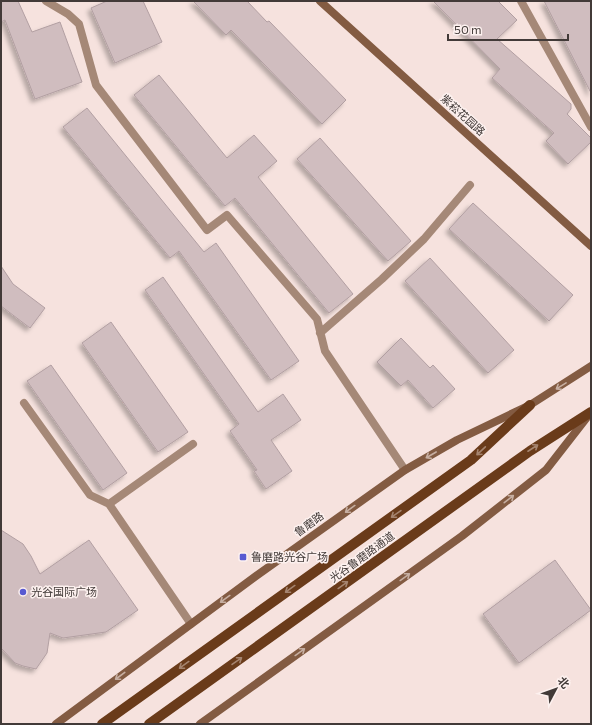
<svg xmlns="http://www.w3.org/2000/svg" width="592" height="725" font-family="Commissioner,'Noto Sans SC',sans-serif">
<defs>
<filter id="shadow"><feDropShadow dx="-3.5" dy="3.5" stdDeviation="2" flood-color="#0004"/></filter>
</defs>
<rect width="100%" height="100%" fill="#f6e2de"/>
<path fill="#d0bdbf" stroke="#b29fa2" filter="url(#shadow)" d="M 1,1 L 18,1 L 32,32 L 60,22 L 82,82 L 35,99 L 5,20 L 1,22 Z
M 107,1 L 143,1 L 162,42 L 115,63 L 91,8 Z
M 193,1 L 247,1 L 267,22 L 269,21 L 346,100 L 322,124 L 231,30 L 226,35 Z
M 433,1 L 498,1 L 517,20 L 497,39 L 571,104 L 571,109 L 567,114 L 591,138 L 591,142 L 568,164 L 546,141 L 554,133 L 492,78 L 500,69 Z
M 544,1 L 591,1 L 591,93 Z
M 159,75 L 227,158 L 254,135 L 277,161 L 258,177 L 353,294 L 329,313 L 235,198 L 225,206 L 134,95 Z
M 87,108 L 204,252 L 216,243 L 299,361 L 271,380 L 179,251 L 170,258 L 63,127 Z
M 320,138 L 411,241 L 388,261 L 297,159 Z
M 473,203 L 573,295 L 549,321 L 449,229 Z
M 430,258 L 514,350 L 488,373 L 405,281 Z
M 1,266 L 13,284 L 45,308 L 30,328 L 1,306 Z
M 163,277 L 258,412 L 283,394 L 301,420 L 271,440 L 292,471 L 266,489 L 254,471 L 257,470 L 230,431 L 239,424 L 145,290 Z
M 111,322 L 188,432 L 158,452 L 82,343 Z
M 401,338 L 430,368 L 433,365 L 455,389 L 433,408 L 408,380 L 401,386 L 377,362 Z
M 51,365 L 127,473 L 103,490 L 27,381 Z
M 1,530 L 23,544 L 31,556 L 40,574 L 89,540 L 138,610 L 106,632 L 63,638 L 50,633 L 47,653 L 36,669 L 23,666 L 15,663 L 1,648 Z
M 555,560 L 591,610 L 519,663 L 483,614 Z"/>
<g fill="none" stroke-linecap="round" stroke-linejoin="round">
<path stroke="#a58877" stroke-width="8" d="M 46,1 L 68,14 L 79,24 L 96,85 L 207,230 L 227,215 L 317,319 L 325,351 L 405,470
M 521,1 L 591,127
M 320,333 L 382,279 L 424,239 L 470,185
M 24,403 L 90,495 L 109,504
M 191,624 L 109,504 L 193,444"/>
<path stroke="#835b42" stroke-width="8" d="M 320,1 L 591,246
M 56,724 L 256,576 L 405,470 L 457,440 L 530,405 L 591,366
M 200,724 L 462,536 L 546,470 L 588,416"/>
<path stroke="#6a3b1a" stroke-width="10" d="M 102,724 L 471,460 L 530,405
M 149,724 L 530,451 L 591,412"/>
</g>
<defs><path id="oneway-shaft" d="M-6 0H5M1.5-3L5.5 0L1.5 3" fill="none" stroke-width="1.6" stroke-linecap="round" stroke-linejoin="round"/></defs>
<g stroke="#c6aea1">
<use href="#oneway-shaft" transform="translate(561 386) rotate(148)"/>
<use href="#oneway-shaft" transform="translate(431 455) rotate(150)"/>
<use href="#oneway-shaft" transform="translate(509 499) rotate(-38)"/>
<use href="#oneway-shaft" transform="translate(350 509) rotate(144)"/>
<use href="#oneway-shaft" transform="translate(405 577) rotate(-36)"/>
<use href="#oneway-shaft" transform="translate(225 599) rotate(144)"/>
<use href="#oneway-shaft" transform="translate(300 652) rotate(-36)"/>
<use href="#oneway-shaft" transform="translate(120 676) rotate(143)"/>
</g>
<g stroke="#a5846f">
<use href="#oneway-shaft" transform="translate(533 448) rotate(-33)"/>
<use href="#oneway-shaft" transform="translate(481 451) rotate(137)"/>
<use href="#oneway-shaft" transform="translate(396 514) rotate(145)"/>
<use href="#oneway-shaft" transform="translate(343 585) rotate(-36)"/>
<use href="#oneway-shaft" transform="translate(290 589) rotate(144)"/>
<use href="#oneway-shaft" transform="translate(237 661) rotate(-35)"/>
<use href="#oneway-shaft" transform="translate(184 665) rotate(144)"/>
</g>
<g fill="#5859d1" stroke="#fdf1ef" stroke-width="1.5">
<rect x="239" y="553" width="8" height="8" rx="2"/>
<circle cx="23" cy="592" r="4"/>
</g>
<g text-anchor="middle" stroke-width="3" stroke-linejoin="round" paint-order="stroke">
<g font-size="11" fill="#423a38" stroke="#fdf1ef">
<text transform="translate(463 115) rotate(42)" y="4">紫菘花园路</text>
<text transform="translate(309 524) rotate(-36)" y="4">鲁磨路</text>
<text transform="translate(362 557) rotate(-36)" y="4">光谷鲁磨路通道</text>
</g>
<g font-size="11" fill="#423a38" stroke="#fdf1ef" text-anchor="start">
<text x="251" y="561">鲁磨路光谷广场</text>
<text x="31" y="596">光谷国际广场</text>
</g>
</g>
<rect width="592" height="725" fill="none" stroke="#423a38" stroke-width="4"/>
<g transform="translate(556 689) rotate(49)" stroke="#fdf1ef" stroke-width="3" paint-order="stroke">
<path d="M0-3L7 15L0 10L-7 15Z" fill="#423a38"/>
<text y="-6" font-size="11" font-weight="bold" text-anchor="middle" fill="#423a38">北</text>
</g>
<path d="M448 34v6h120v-6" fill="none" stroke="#423a38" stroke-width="2"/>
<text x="454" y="34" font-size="12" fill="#423a38" stroke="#fdf1ef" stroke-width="3" paint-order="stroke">50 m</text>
</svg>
